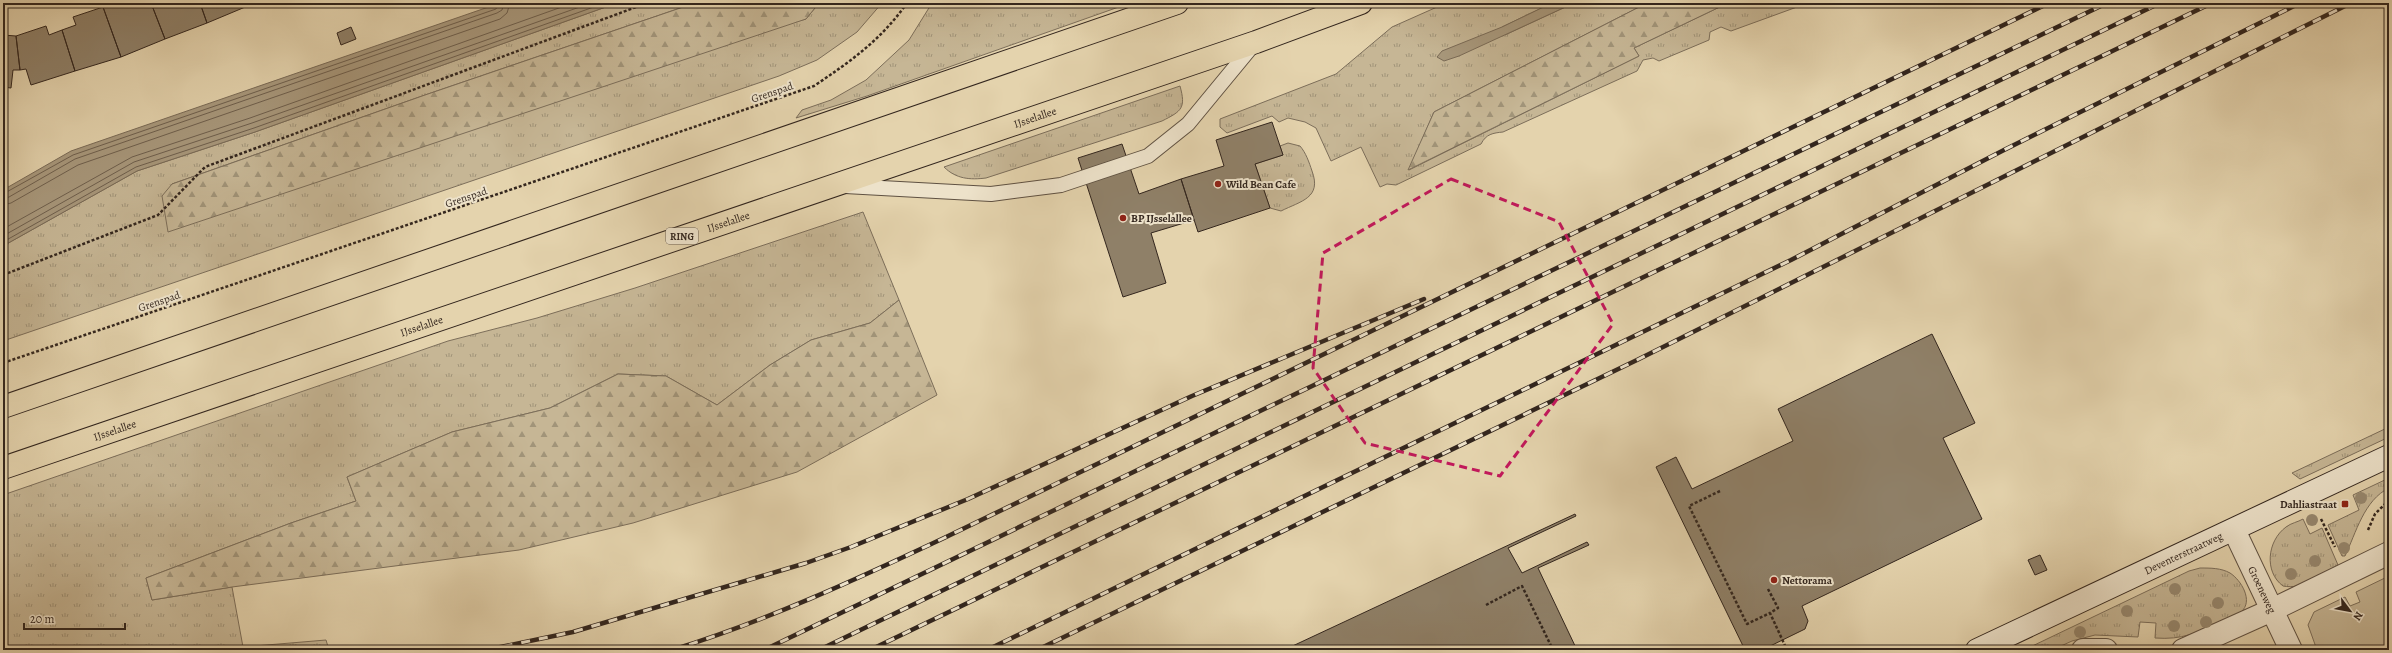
<svg xmlns="http://www.w3.org/2000/svg" width="2392" height="653" font-family="Alegreya,serif">
<defs>
<pattern id="grass-tufts" width="24" height="20" patternUnits="userSpaceOnUse"><rect width="24" height="20" fill="#c6b695"/><path d="M3 7l-1-3M5 7V3M7 7l1-3M15 17l-1-3M17 17v-4M19 17l1-3" fill="none" stroke="#a19479"/></pattern>
<pattern id="forest-firs" width="22" height="20" patternUnits="userSpaceOnUse"><rect width="22" height="20" fill="#c6b695"/><path d="M5 1l3.5 6h-7zM16 11l3.5 6h-7z" fill="#a19479"/></pattern>
</defs>
<rect width="100%" height="100%" fill="#e4d3ad"/>
<filter id="stains"><feTurbulence type="fractalNoise" baseFrequency=".005" numOctaves="4"/><feColorMatrix values="0 0 0 0 .2 0 0 0 0 .09 0 0 0 0 .02 0 0 0 .5 -.17"/></filter>
<radialGradient id="worn" r=".72"><stop offset=".6" stop-color="#630" stop-opacity="0"/><stop offset="1" stop-color="#630" stop-opacity=".3"/></radialGradient>
<path fill="url(#grass-tufts)" stroke="#7c6e5a" d="M 617,3 L 695,3 L 425,95 L 172,184 L 806,19 L 819,3 L 882,3 L 857,32 L 817,60 L 779,76 L 3,341 L 3,246 L 137,171 L 255,132 Z
M 932,3 L 1130,3 L 867,96 L 796,118 L 802,110 L 831,100 L 866,80 L 909,40 Z
M 1446,3 L 1552,3 L 1502,27 L 1505,35 L 1574,3 L 1647,3 L 1434,112 L 1409,170 L 1639,56 L 1634,48 L 1728,3 L 1808,3 L 1731,31 L 1721,27 L 1710,32 L 1709,40 L 1659,61 L 1653,58 L 1643,60 L 1637,71 L 1503,132 C 1493,133 1486,134 1481,144 L 1396,185 L 1387,184 L 1380,187 L 1361,147 L 1331,161 L 1316,128 L 1305,122 L 1288,118 L 1279,122 L 1272,116 L 1227,133 L 1220,127 L 1220,119 L 1336,74 L 1392,27 Z
M 1180,86 C 1186,108 1182,111 1162,121 L 986,178 C 970,180 956,179 944,167 Z
M 1288,143 L 1300,146 C 1306,153 1309,162 1312,171 C 1322,198 1301,201 1281,211 L 1270,208 L 1255,164 L 1283,155 L 1280,146 Z
M 863,212 L 899,300 L 870,323 L 811,340 L 770,365 L 717,405 L 666,376 L 618,374 L 550,408 L 452,432 L 347,477 L 356,501 L 291,523 L 146,578 L 152,600 L 232,587 L 243,647 L 326,640 L 329,650 L 3,650 L 3,495 L 448,341 L 537,318 L 635,288 Z
M 2389,427 L 2389,437 L 2300,479 L 2292,473 Z
M 2389,478 L 2389,488 C 2364,500 2356,533 2345,556 L 2342,556 L 2328,525 L 2359,510 L 2353,495 Z
M 2303,519 L 2310,534 L 2322,528 L 2338,565 C 2324,576 2302,590 2283,586 C 2264,572 2267,541 2286,527 C 2291,523 2298,522 2303,519 Z
M 2200,568 C 2211,568 2221,568 2230,573 C 2241,580 2254,601 2241,612 C 2236,616 2227,619 2222,621 C 2196,633 2183,640 2155,638 L 2156,623 L 2140,622 L 2138,637 L 2095,635 L 2072,641 L 2052,650 L 2024,650 L 2189,571 Z"/>
<path fill="url(#forest-firs)" stroke="#7c6e5a" d="M 695,3 L 819,3 L 806,19 L 168,232 L 162,196 L 172,184 L 425,95 Z
M 1647,3 L 1728,3 L 1634,48 L 1639,56 L 1408,170 L 1434,112 Z
M 899,300 L 937,395 L 797,472 L 633,523 L 519,550 L 232,587 L 152,600 L 146,578 L 291,523 L 356,501 L 347,477 L 452,432 L 550,408 L 618,374 L 666,376 L 717,405 L 770,365 L 811,340 L 870,323 Z"/>
<path fill="#c6b695" stroke="#7c6e5a" d="M 2389,576 L 2389,650 L 2317,650 L 2308,625 L 2314,612 L 2345,597 L 2350,606 L 2360,602 L 2356,592 Z"/>
<path fill="#a8987c" stroke="#796a56" d="M 500,3 L 617,3 L 255,132 L 137,171 L 3,246 L 3,190 L 71,151 Z
M 1552,3 L 1574,3 L 1459,56 L 1444,61 L 1437,57 L 1442,51 L 1502,27 Z"/>
<g fill="none" stroke-linecap="round" stroke-linejoin="round">
<path stroke="#6e5f4d" stroke-width="1" d="M 3,194 L 73,155 L 496,9 L 499,3
M 3,199 L 9,197 L 75,159 L 497,13 L 502,10 L 504,3
M 3,205 L 11,203 L 78,165 L 500,19 L 507,13 L 510,3
M 3,229 L 132,157 L 250,118 L 573,3
M 3,236 L 134,162 L 252,123 L 591,3
M 3,242 L 136,167 L 254,128 L 605,3"/>
</g>
<path fill="#8f8068" stroke="#33261e" d="M 114,3 L 151,3 L 165,39 L 121,57 L 103,7 Z
M 151,3 L 200,3 L 207,23 L 165,39 Z
M 200,3 L 249,3 L 250,5 L 207,23 Z
M 103,7 L 121,57 L 75,71 L 62,30 L 76,25 L 73,17 Z
M 46,26 L 49,35 L 62,30 L 75,71 L 31,85 L 26,69 L 20,70 L 16,36 Z
M 351,27 L 356,39 L 341,45 L 337,33 Z
M 3,35 L 16,36 L 20,70 L 13,70 L 11,88 L 3,87 Z
M 1272,122 L 1283,155 L 1255,164 L 1270,208 L 1198,232 L 1181,179 L 1224,166 L 1216,140 Z
M 1122,144 L 1139,194 L 1181,179 L 1194,220 L 1151,233 L 1166,283 L 1123,297 L 1078,158 Z
M 1932,334 L 1975,423 L 1943,438 L 1982,519 L 1802,606 L 1808,621 L 1805,629 L 1762,650 L 1745,650 L 1656,467 L 1676,457 L 1692,489 L 1793,441 L 1778,409 Z
M 1575,514 L 1576,516 L 1508,548 L 1522,573 L 1587,542 L 1589,545 L 1538,568 L 1577,650 L 1284,650 Z
M 2040,555 L 2047,570 L 2035,575 L 2028,560 Z"/>
<g fill="none" stroke-linecap="round" stroke-linejoin="round">
<g stroke="#5f5142" stroke-width="16">
<path id="lane" d="M 845,186 L 991,194 L 1061,185 L 1148,156 L 1188,124 L 1254,44"/>
</g>
<g stroke="#5f5142" stroke-width="24">
<g id="street">
<path id="s1" d="M 2234,530 L 2291,650"/>
<path d="M 2083,650 L 2106,650"/>
<path d="M 2183,650 L 2272,610 L 2389,553"/>
</g>
</g>
<g stroke="#33261e" stroke-width="24">
<g id="secondary">
<path id="s2" d="M 1977,650 L 2389,456"/>
</g>
</g>
<g stroke="#33261e" stroke-width="24">
<g id="primary">
<path d="M 3,407 L 1177,3"/>
<path id="s3" d="M 3,468 L 1256,42 L 1361,3"/>
</g>
</g>
<path stroke="#33261e" stroke-width="2.5" stroke-dasharray="3 2" stroke-linecap="butt" d="M 3,275 L 158,215 L 205,167 L 647,3
M 3,363 L 814,86 C 851,61 881,40 907,3
M 1720,491 L 1689,506 L 1747,624 L 1770,613
M 2321,519 L 2335,547
M 2368,530 L 2375,514 L 2389,500
M 1768,589 L 1778,608 L 1770,613 L 1787,650
M 1486,605 L 1522,586 L 1553,650"/>
<use href="#lane" stroke="#ede2ca" stroke-width="14"/>
<use href="#street" stroke="#ede2ca" stroke-width="22"/>
<use href="#secondary" stroke="#ede2ca" stroke-width="22"/>
<use href="#primary" stroke="#e4d3ad" stroke-width="22"/>
<g stroke="#33261e" stroke-width="4.5">
<path id="rail" d="M 486,650 L 573,632 L 806,563 L 851,547 L 968,499 L 1192,396 L 1424,299
M 672,650 C 766,621 855,580 944,538 L 2049,3
M 764,650 L 2107,3
M 819,650 L 2160,3
M 870,650 L 2212,3
M 987,650 L 1791,260 L 2004,150 L 2300,3
M 1037,650 L 1637,360 L 2351,3"/>
</g>
<use href="#rail" stroke="#ede2ca" stroke-width="3" stroke-dasharray="9" stroke-linecap="butt"/>
</g>
<g fill="#97886f">
<circle cx="2361" cy="498" r="6"/>
<circle cx="2312" cy="520" r="6"/>
<circle cx="2344" cy="548" r="6"/>
<circle cx="2315" cy="561" r="6"/>
<circle cx="2291" cy="574" r="6"/>
<circle cx="2175" cy="589" r="6"/>
<circle cx="2218" cy="603" r="6"/>
<circle cx="2127" cy="611" r="6"/>
<circle cx="2206" cy="622" r="6"/>
<circle cx="2174" cy="626" r="6"/>
<circle cx="2080" cy="632" r="6"/>
</g>
<path fill="none" stroke="#c2185b" stroke-width="3" stroke-dasharray="8 5" stroke-linejoin="round" d="M 1451,179 L 1559,222 L 1613,324 L 1500,476 L 1365,443 L 1313,368 L 1323,253 Z"/>
<g fill="#8f2418" stroke="#ede2ca" stroke-width="1.5">
<circle cx="1218" cy="184" r="4"/>
<circle cx="1123" cy="218" r="4"/>
<rect x="2341" y="500" width="8" height="8" rx="2"/>
<circle cx="1774" cy="580" r="4"/>
</g>
<g text-anchor="middle" stroke-width="4" stroke-linejoin="round" paint-order="stroke">
<rect fill="#ede2ca" stroke="#6b5e52" stroke-width="1" x="666" y="228" width="32" height="16" rx="3"/>
<g font-size="10" font-weight="bold" fill="#33261e">
<text x="682" y="240">RING</text>
</g>
<g font-size="11" fill="#33261e" stroke="#ede2ca">
<text transform="translate(772 92) rotate(-19)" y="4">Grenspad</text>
<text dy="4" stroke="none"><textPath href="#s3" startOffset="1090">IJsselallee</textPath></text>
<text transform="translate(466 197) rotate(-19)" y="4">Grenspad</text>
<text dy="4" stroke="none"><textPath href="#s3" startOffset="766">IJsselallee</textPath></text>
<text transform="translate(159 301) rotate(-19)" y="4">Grenspad</text>
<text dy="4" stroke="none"><textPath href="#s3" startOffset="442">IJsselallee</textPath></text>
<text dy="4" stroke="none"><textPath href="#s3" startOffset="118">IJsselallee</textPath></text>
<text dy="4" stroke="none"><textPath href="#s2" startOffset="228">Deventerstraatweg</textPath></text>
<text dy="4" stroke="none"><textPath href="#s1" startOffset="66">Groeneweg</textPath></text>
</g>
<g font-size="11" font-weight="bold" fill="#33261e" stroke="#ede2ca" text-anchor="start">
<text x="1226" y="188">Wild Bean Cafe</text>
<text x="1131" y="222">BP IJsselallee</text>
<text x="2337" y="508" text-anchor="end">Dahliastraat</text>
<text x="1782" y="584">Nettorama</text>
</g>
</g>
<rect width="2392" height="653" fill="none" stroke="#e4d3ad" stroke-width="16"/>
<rect x="4" y="4" width="2384" height="645" fill="none" stroke="#33261e" stroke-width="2"/>
<rect x="8" y="8" width="2376" height="637" fill="none" stroke="#33261e"/>
<g transform="translate(2350 611) rotate(122)" stroke="#ede2ca" stroke-width="3" paint-order="stroke">
<path d="M0-3L7 15L0 10L-7 15Z" fill="#33261e"/>
<text y="-6" font-size="11" font-weight="bold" text-anchor="middle" fill="#33261e">N</text>
</g>
<path d="M24 623v6h101v-6" fill="none" stroke="#33261e" stroke-width="2"/>
<text x="30" y="623" font-size="12" fill="#33261e" stroke="#ede2ca" stroke-width="3" paint-order="stroke">20 m</text>
<rect width="100%" height="100%" filter="url(#stains)"/>
<rect width="100%" height="100%" fill="url(#worn)"/>
</svg>
